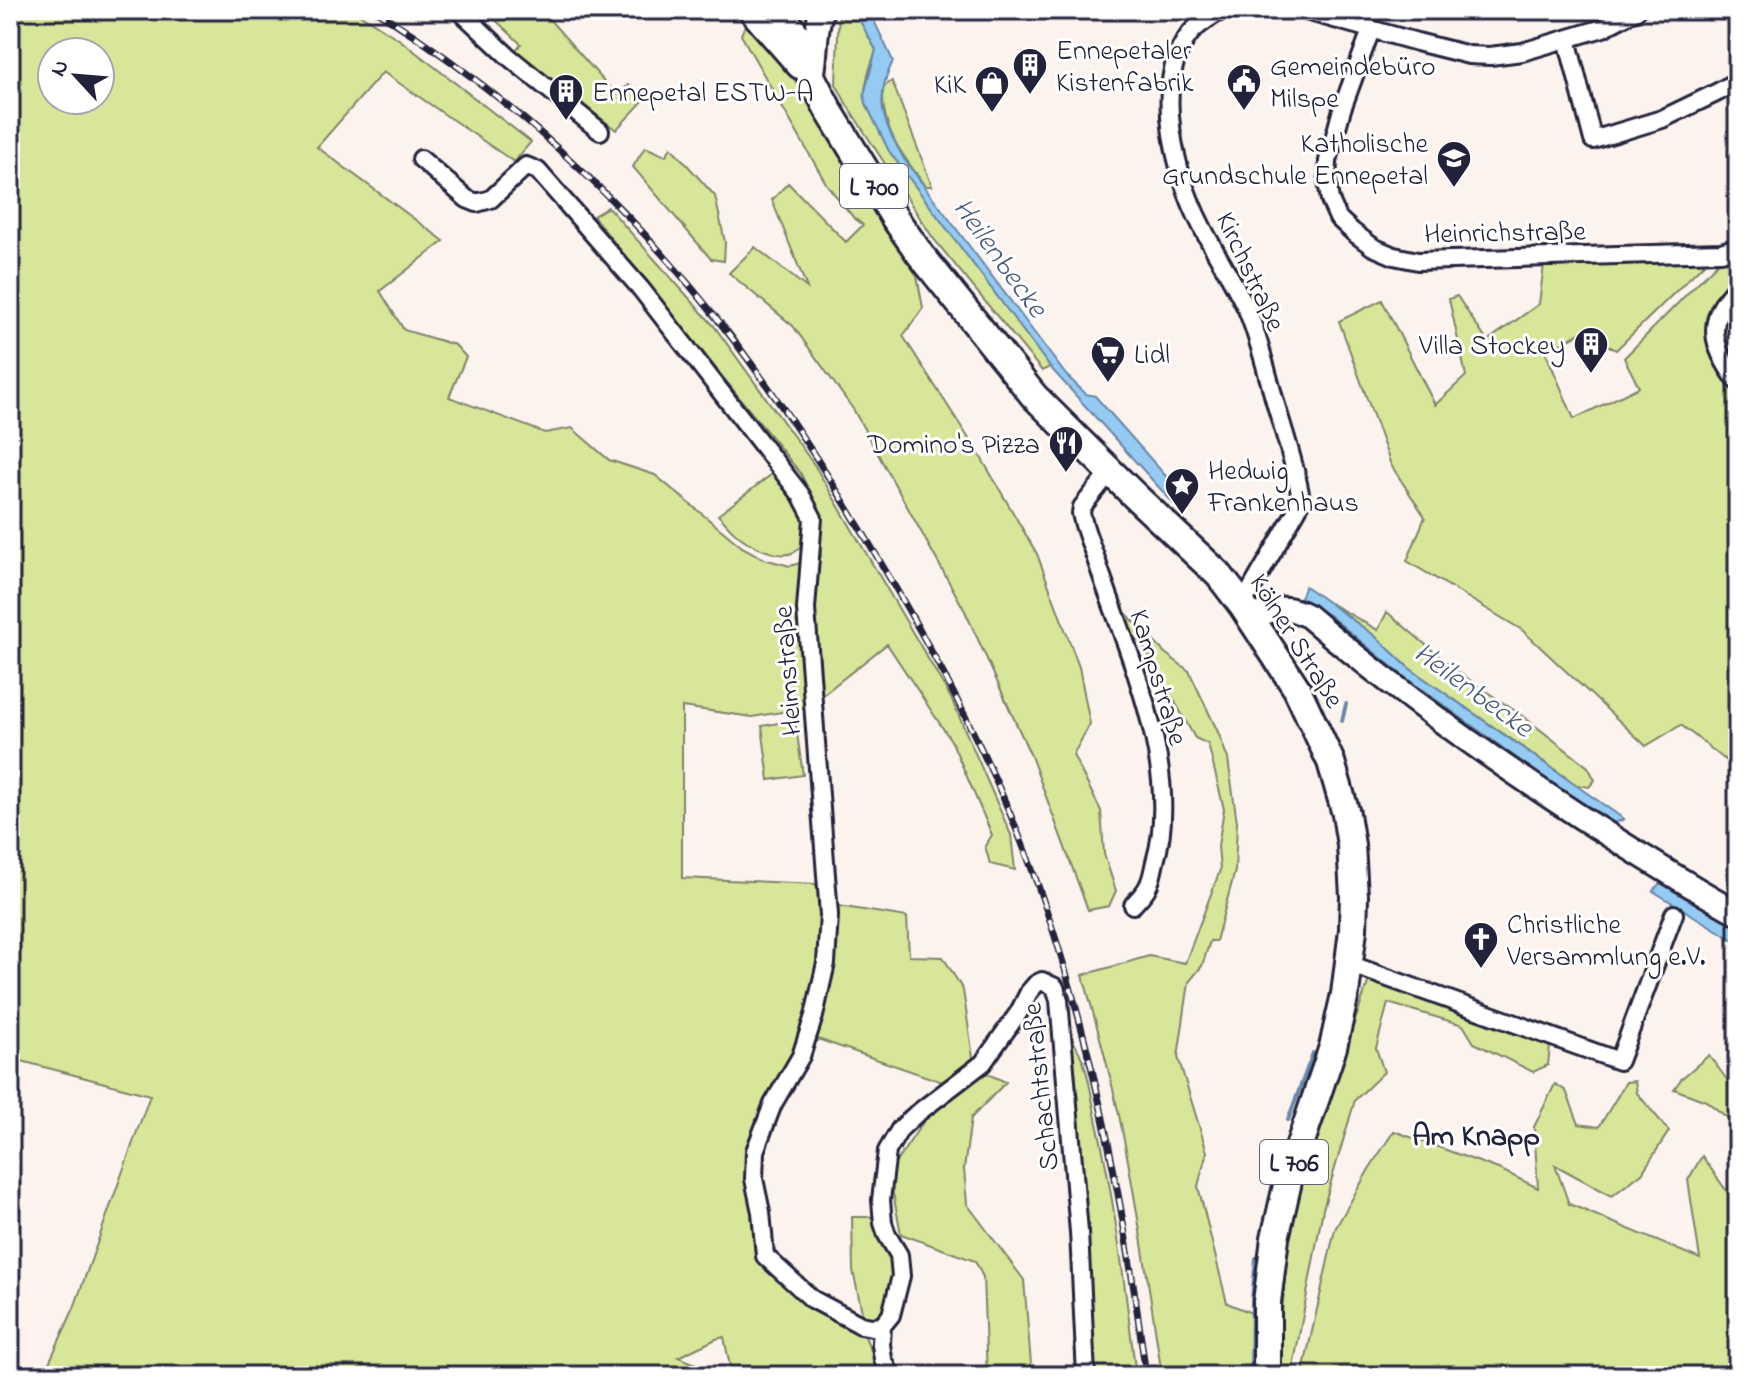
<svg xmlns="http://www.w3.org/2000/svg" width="1748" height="1386" font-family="'Indie Flower',sans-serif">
<rect width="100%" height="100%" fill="#fdf3ee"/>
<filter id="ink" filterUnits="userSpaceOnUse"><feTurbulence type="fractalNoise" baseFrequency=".0125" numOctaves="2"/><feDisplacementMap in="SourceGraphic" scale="16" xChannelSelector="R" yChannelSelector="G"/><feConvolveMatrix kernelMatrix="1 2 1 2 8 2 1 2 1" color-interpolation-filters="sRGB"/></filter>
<g filter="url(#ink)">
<path fill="#d8e699" stroke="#7d846a" stroke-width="2" fill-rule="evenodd" d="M 10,10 L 353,10 L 400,40 L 531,142 L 514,162 L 383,72 L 317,147 L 444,241 L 380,291 L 404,330 L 455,345 L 466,357 L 449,397 L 545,433 L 572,428 L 609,460 L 655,475 L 742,547 L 764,559 L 790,566 L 821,557 L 819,512 L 801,474 L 593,216 L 608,207 L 714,326 L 815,466 L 951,698 L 1011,835 L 1015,870 L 990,864 L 985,846 L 992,835 L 952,742 L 887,644 L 806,708 L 752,717 L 682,707 L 682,878 L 816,884 L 820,903 L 907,917 L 909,956 L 943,957 L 963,990 L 974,1064 L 948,1084 L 803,1034 L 768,1101 L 750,1150 L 762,1260 L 823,1312 L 864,1334 L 882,1376 L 732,1376 L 724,1337 L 716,1339 L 678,1357 L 704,1367 L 705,1376 L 43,1376 L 74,1308 L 150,1095 L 10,1058 ZM 52,52 L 100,52 L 100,100 L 52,100 Z
M 485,10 L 541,10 L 610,88 L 620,93 L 628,85 L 646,98 L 616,130 L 515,51 L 521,44 Z
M 839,10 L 854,10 L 876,50 L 868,74 L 864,95 L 867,106 L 889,151 L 1050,367 L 1042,371 L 933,238 L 847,105 L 836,84 Z
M 747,20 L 783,62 L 826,128 L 850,173 L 917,276 L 923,308 L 903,336 L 982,459 L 1037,554 L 1079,667 L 1090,724 L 1073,755 L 1101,811 L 1104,854 L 1116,891 L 1109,906 L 1088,910 L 1031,756 L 965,611 L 853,409 L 793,326 L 729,273 L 755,247 L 807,288 L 772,200 L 788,183 L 846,242 L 863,225 L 853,217 L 827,185 L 741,35 Z
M 892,81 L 932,186 L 926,186 C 902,156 880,127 883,87 Z
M 645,147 L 666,156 L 671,147 L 715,196 L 725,242 L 724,261 L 711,259 L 633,167 Z
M 1738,245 L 1738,292 L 1717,328 L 1726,353 L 1738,369 L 1738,770 L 1681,725 L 1646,746 L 1522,630 L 1407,561 L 1425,517 L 1391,465 L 1339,321 L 1382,300 L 1435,405 L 1466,376 L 1449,299 L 1457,296 L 1487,341 L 1539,304 L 1545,256 L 1717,251 L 1616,350 L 1583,331 L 1546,353 L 1574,419 L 1639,387 L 1624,358 L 1733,247 Z
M 776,471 C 786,485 799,498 804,514 C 807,524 807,535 802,544 C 791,566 755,548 740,537 C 732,531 725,522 718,515 Z
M 1330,603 L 1378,630 L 1387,612 L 1458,672 L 1524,717 L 1588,767 L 1595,780 L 1589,787 L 1577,785 L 1409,668 L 1375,636 Z
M 1122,609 L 1165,653 L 1189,671 L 1218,732 L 1228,759 L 1237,822 L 1235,871 L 1216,941 L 1210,941 L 1202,966 L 1189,982 L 1178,1057 L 1207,1152 L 1198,1186 L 1227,1303 L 1254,1314 L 1254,1376 L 1162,1376 C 1150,1295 1139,1215 1123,1135 C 1113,1081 1097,1028 1083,975 L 1149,956 L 1185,963 L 1220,870 L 1218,846 L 1224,809 L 1208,744 L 1195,738 L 1142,643 L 1133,638 Z
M 795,720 L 803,775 L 769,780 L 762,726 Z
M 1369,980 L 1459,1009 L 1550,1046 L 1548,1065 L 1533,1072 L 1474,1043 L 1463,1025 L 1388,1003 L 1376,1048 L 1384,1072 L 1355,1100 L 1323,1209 L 1293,1368 L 1288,1376 L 1276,1376 L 1292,1204 Z
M 1071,1038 C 1087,1060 1090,1088 1095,1114 C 1115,1200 1125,1288 1136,1376 L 1092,1376 Z
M 1709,1055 L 1738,1095 L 1738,1126 L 1706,1101 L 1674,1089 L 1682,1078 Z
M 981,1071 L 1006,1082 L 971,1118 L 964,1169 L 967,1204 L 1024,1280 L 1032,1376 L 987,1376 L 983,1277 L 975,1261 L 901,1234 L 889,1173 L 927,1116 Z
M 1635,1081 L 1637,1093 L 1669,1131 L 1642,1173 L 1612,1196 L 1555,1165 L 1569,1204 L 1700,1259 L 1688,1180 L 1702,1156 L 1730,1196 L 1733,1217 L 1738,1217 L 1738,1376 L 1302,1376 L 1335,1229 L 1369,1169 L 1394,1131 L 1501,1170 L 1538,1188 L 1534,1127 L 1555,1084 L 1566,1091 L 1579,1124 L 1599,1127 L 1626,1082 Z
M 852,1217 L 879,1217 L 893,1262 L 892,1283 L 885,1310 L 872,1320 L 864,1321 L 853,1271 Z"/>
<path fill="#95cbf3" stroke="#6787a9" stroke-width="2" d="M 854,10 L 869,10 L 893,61 C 873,102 883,121 904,159 L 1066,375 L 1086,394 L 1095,396 L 1179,491 L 1180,495 L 1173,503 L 1050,367 L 889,151 L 867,106 L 864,95 L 876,50 Z
M 1305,586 L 1375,636 L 1409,668 L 1624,819 L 1615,823 L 1554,785 L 1402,675 L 1330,616 L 1300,597 Z
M 1660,883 L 1738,928 L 1738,943 L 1653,891 Z"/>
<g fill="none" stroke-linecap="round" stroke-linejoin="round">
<path stroke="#6787a9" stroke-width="4" d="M 1342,721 L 1346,704
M 1288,1120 L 1313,1053
M 1251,1376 L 1252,1300 L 1256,1258"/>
<g stroke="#22223b" stroke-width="22">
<path id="minor" d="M 459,10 L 509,57 L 600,131
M 1222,10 C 1211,17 1197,24 1189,35 C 1151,85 1176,176 1202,227 C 1216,255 1235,283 1248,312 C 1260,342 1267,374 1276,405 C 1285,436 1296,467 1301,499 L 1298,508 L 1242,605
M 1302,10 L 1417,42 L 1469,55 L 1490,56 L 1522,52 L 1603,28 L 1637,10
M 1371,30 L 1342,109 L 1328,161 L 1327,181 L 1330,200 L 1338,218 L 1353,232 L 1373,247 L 1394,256 L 1418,261 L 1721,252 L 1738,247
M 1567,39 L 1593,140 L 1662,119 L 1716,93 L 1738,81
M 421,159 L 467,199 L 477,203 L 491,199 L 526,166 L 538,171 L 641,289 L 801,495 L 813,518 L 806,609 L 829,915 L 826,963 L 814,1016 L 801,1056 L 773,1104 L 755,1151 L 754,1179 L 761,1212 L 765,1256 L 812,1299 L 861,1325 L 872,1327 L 882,1326
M 1738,286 C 1704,318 1711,347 1738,382
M 1110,472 L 1082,507 L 1081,513 C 1084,529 1091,544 1096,559 C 1125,648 1183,768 1155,862 C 1153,870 1152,879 1148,886 C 1145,893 1138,899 1133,905
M 1349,964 L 1619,1061 L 1674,914
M 891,1376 L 883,1359 L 881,1344 L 882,1326 L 891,1315 L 901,1276 L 899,1255 L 887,1235 L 883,1223 L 881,1200 L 887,1151 L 900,1129 L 915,1115 L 983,1063 L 1019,1012 L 1029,992 L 1036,984 L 1042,981 L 1055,987 L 1059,1000 L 1079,1232 L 1086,1376"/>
</g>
<g stroke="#22223b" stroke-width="28">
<path id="secondary" d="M 813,72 C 817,51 814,30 822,10
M 1250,617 C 1276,610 1282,603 1308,616 C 1394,690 1487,756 1582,818 C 1634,851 1685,884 1738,913"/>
</g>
<g stroke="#22223b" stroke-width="32">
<path id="primary" d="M 752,10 L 800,65
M 778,10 L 802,43 L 809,72 L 829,111 L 894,217 L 920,254 L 1034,396 L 1134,495 L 1219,575 L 1242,605 L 1297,689 L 1331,762 L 1346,814 L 1351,845 L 1354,896 L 1353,930 L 1345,994 L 1333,1047 L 1289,1177 L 1275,1238 L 1267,1302 L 1267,1376"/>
</g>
<use href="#minor" stroke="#fff" stroke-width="16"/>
<use href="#secondary" stroke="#fff" stroke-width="22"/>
<use href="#primary" stroke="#fff" stroke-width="26"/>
<g stroke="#22223b" stroke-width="7">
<path id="rail" d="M 375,10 C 506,92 622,199 718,320 C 780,398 834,483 885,570 C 950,680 1008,793 1048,915 C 1098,1065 1126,1220 1146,1376"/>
</g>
<use href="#rail" stroke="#fff" stroke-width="4" stroke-dasharray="12" stroke-linecap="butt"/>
</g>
</g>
<defs>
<g id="building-pin" transform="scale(1.8)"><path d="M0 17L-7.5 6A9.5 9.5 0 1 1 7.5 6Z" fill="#22223b" stroke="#fff"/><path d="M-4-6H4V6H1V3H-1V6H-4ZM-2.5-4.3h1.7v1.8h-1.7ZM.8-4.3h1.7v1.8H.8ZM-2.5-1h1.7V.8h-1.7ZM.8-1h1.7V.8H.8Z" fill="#fff"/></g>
<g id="civic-pin" transform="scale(1.8)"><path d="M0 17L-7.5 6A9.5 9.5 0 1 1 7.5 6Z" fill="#22223b" stroke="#fff"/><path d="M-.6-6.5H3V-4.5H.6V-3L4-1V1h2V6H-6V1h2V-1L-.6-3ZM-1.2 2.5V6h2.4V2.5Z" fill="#fff"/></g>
<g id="shop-pin" transform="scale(1.8)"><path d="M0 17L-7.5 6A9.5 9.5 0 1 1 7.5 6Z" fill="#22223b" stroke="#fff"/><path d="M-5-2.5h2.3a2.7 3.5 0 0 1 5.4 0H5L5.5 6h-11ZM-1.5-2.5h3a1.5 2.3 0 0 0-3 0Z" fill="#fff"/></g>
<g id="school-pin" transform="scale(1.8)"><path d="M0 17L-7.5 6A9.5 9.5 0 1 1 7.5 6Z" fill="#22223b" stroke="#fff"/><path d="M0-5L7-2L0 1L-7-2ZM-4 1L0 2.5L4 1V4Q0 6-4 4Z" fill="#fff"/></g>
<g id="supermarket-pin" transform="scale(1.8)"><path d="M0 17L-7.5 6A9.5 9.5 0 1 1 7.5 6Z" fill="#22223b" stroke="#fff"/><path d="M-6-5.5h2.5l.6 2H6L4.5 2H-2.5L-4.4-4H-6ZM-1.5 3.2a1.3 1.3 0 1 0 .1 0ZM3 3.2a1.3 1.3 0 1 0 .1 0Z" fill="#fff"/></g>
<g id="restaurant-pin" transform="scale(1.8)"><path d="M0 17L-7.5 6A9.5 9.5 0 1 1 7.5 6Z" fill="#22223b" stroke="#fff"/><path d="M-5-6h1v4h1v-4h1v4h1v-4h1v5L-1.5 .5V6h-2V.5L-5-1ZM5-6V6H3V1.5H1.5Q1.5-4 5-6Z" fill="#fff"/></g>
<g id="sight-pin" transform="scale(1.8)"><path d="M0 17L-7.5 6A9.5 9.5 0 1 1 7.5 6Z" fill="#22223b" stroke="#fff"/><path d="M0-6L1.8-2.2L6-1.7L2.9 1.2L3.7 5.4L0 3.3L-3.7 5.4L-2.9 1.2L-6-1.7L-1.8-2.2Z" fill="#fff"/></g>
<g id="church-pin" transform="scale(1.8)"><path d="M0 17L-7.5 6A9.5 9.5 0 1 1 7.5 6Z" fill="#22223b" stroke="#fff"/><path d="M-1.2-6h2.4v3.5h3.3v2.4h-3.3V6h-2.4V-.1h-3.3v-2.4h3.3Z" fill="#fff"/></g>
</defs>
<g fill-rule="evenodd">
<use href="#building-pin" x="1030" y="65"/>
<use href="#civic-pin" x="1244" y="81"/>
<use href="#shop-pin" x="992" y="83"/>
<use href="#building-pin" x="566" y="91"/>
<use href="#school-pin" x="1454" y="158"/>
<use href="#building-pin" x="1591" y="344"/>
<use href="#supermarket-pin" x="1108" y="353"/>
<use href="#restaurant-pin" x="1066" y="443"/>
<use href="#sight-pin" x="1182" y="485"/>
<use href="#church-pin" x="1481" y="939"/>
</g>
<g text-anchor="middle" stroke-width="6" stroke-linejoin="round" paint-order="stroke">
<g fill="#fff" stroke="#646476" stroke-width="2">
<rect x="840" y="164" width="68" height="44" rx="6"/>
<rect x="1260" y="1140" width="68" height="44" rx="6"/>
</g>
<g font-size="26" font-weight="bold" fill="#22223b">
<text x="874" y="195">L 700</text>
<text x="1294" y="1171">L 706</text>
</g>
<g font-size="28" fill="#22223b" stroke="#fff" text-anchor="start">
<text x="1056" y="59">Ennepetaler<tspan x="1056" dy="32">Kistenfabrik</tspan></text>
<text x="1270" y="75">Gemeindebüro<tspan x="1270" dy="32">Milspe</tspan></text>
<text x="966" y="93" text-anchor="end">KiK</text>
<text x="592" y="101">Ennepetal ESTW-A</text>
<text x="1428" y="152" text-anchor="end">Katholische<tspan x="1428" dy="32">Grundschule Ennepetal</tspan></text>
<text x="1565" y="354" text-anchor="end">Villa Stockey</text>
<text x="1134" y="363">Lidl</text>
<text x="1040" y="453" text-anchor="end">Domino's Pizza</text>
<text x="1208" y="479">Hedwig<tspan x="1208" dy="32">Frankenhaus</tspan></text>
<text x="1507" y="933">Christliche<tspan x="1507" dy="32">Versammlung e.V.</tspan></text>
</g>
<g font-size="28" fill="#22223b" stroke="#fff">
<text transform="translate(1505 231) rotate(-1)" y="10">Heinrichstraße</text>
<text transform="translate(1252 271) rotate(65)" y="10">Kirchstraße</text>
<text transform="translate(1298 640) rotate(58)" y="10">Kölner Straße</text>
<text transform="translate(786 671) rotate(-94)" y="10">Heimstraße</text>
<text transform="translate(1160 677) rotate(73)" y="10">Kampstraße</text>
<text transform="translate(1039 1087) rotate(-96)" y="10">Schachtstraße</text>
</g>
<g font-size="30" font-style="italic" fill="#4a5d7b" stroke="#fff">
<text transform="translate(1001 257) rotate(54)" y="10">Heilenbecke</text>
<text transform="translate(1474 689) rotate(36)" y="10">Heilenbecke</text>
</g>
<g font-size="30" font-weight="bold" fill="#22223b" stroke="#fff">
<text x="1476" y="1145">Am Knapp</text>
</g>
</g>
<rect width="1748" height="1386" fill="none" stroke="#fff" stroke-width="40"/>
<rect x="20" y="20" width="1708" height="1346" fill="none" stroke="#22223b" stroke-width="3" filter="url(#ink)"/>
<g transform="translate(76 76) rotate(296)"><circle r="38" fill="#ffffff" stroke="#a7a7b1" stroke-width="2"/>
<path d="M0-6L14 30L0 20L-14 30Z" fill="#22223b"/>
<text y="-12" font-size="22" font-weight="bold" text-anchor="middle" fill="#22223b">N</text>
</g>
</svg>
